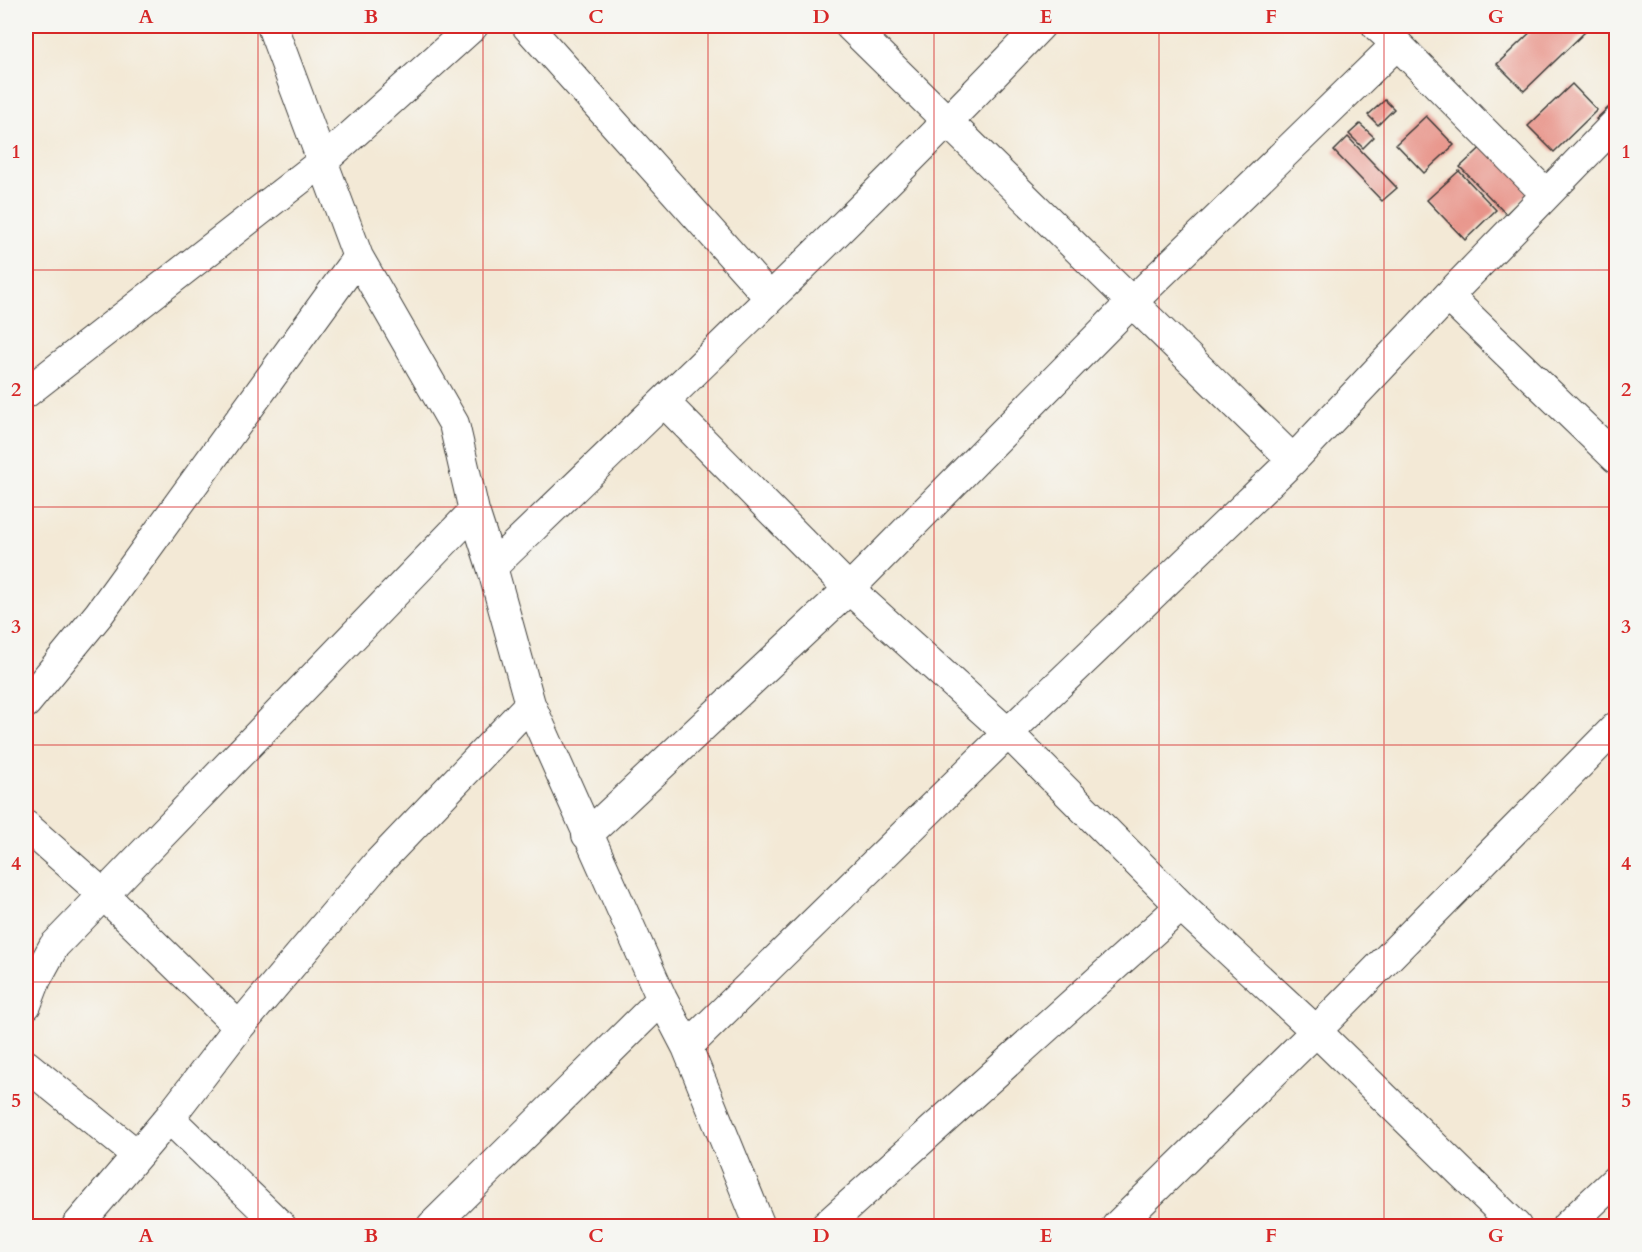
<svg xmlns="http://www.w3.org/2000/svg" width="1642" height="1252" font-family="Cardo,serif">
<rect width="100%" height="100%" fill="#f6f6f2"/>
<filter id="ink" filterUnits="userSpaceOnUse"><feTurbulence type="fractalNoise" baseFrequency=".0167" numOctaves="2"/><feDisplacementMap in="SourceGraphic" scale="12" xChannelSelector="R" yChannelSelector="G"/><feConvolveMatrix kernelMatrix="1 2 1 2 8 2 1 2 1" color-interpolation-filters="sRGB"/></filter>
<filter id="wash" filterUnits="userSpaceOnUse"><feTurbulence type="fractalNoise" baseFrequency=".008" numOctaves="4" result="noise"/><feDisplacementMap in="SourceGraphic" scale="24" xChannelSelector="R" yChannelSelector="G"/><feGaussianBlur stdDeviation="1.35" result="paint"/><feColorMatrix in="noise" values="0 0 0 0 0 0 0 0 0 0 0 0 0 0 0 0 0 1.4 0 .05"/><feComposite in="paint" operator="in"/></filter>
<g filter="url(#wash)">
<rect width="100%" height="100%" fill="#f3e9d6"/>
<g id="blocks">
<path fill="#e8948a" d="M 1537,26 L 1579,26 L 1585,32 L 1524,91 L 1497,64 Z
M 1572,84 L 1597,110 L 1554,152 L 1528,126 Z
M 1385,100 L 1394,109 L 1378,125 L 1368,115 Z
M 1609,107 L 1616,115 L 1604,128 L 1596,119 Z
M 1426,116 L 1454,145 L 1424,173 L 1396,144 Z
M 1360,124 L 1374,137 L 1363,148 L 1349,134 Z
M 1348,137 L 1397,188 L 1382,201 L 1334,151 Z
M 1489,140 L 1534,187 L 1506,214 L 1460,167 Z
M 1459,171 L 1496,210 L 1465,240 L 1427,200 Z"/>
</g>
</g>
<g filter="url(#ink)">
<use href="#blocks" fill-opacity="0" stroke="#3c3b38" stroke-width="1.5"/>
<g fill="none" stroke-linecap="round" stroke-linejoin="round">
<g stroke="#3c3b38" stroke-width="32">
<path id="street" d="M 272,26 L 358,257 L 454,424 L 474,511 L 492,567 L 530,704 L 662,999 L 687,1047 L 760,1226
M 527,26 L 770,298
M 850,26 L 1293,460
M 1377,26 L 1397,44 L 1546,194
M 1448,296 L 1616,458
M 26,393 L 322,162 L 473,26
M 664,402 L 849,589 L 1008,733 L 1181,906 L 1316,1031 L 1516,1226
M 492,567 C 677,389 863,211 1040,26
M 26,703 L 99,614 L 358,257
M 26,826 L 104,895 L 239,1027
M 587,835 L 849,589 L 1131,303 L 1397,44
M 26,1005 L 36,979 L 54,946 L 474,511
M 687,1047 L 1008,733 L 1293,460 L 1448,296 L 1616,123
M 26,1065 L 137,1155
M 169,1118 L 281,1226
M 77,1226 L 169,1118 L 239,1027 L 377,864 L 530,704
M 432,1226 L 662,999
M 826,1226 L 1181,906
M 1117,1226 L 1316,1031 L 1616,727
M 1567,1226 L 1616,1180"/>
</g>
<use href="#street" stroke="#fff" stroke-width="30"/>
</g>
</g>
<path fill="none" stroke="#d62828" stroke-width="1.5" stroke-opacity="0.55" d="M 258,26 L 258,1226M 483,26 L 483,1226M 708,26 L 708,1226M 934,26 L 934,1226M 1159,26 L 1159,1226M 1384,26 L 1384,1226M 26,270 L 1616,270M 26,507 L 1616,507M 26,745 L 1616,745M 26,982 L 1616,982"/>
<rect width="1642" height="1252" fill="none" stroke="#f6f6f2" stroke-width="66"/>
<rect x="33" y="33" width="1576" height="1186" fill="none" stroke="#d62828" stroke-width="2"/>
<g font-size="20" text-anchor="middle" font-weight="bold" fill="#d62828">
<text x="146" y="23">A</text>
<text x="371" y="23">B</text>
<text x="596" y="23">C</text>
<text x="821" y="23">D</text>
<text x="1046" y="23">E</text>
<text x="1271" y="23">F</text>
<text x="1496" y="23">G</text>
<text x="16" y="158">1</text>
<text x="1626" y="158">1</text>
<text x="16" y="396">2</text>
<text x="1626" y="396">2</text>
<text x="16" y="633">3</text>
<text x="1626" y="633">3</text>
<text x="16" y="870">4</text>
<text x="1626" y="870">4</text>
<text x="16" y="1107">5</text>
<text x="1626" y="1107">5</text>
<text x="146" y="1242">A</text>
<text x="371" y="1242">B</text>
<text x="596" y="1242">C</text>
<text x="821" y="1242">D</text>
<text x="1046" y="1242">E</text>
<text x="1271" y="1242">F</text>
<text x="1496" y="1242">G</text>
</g>
</svg>
